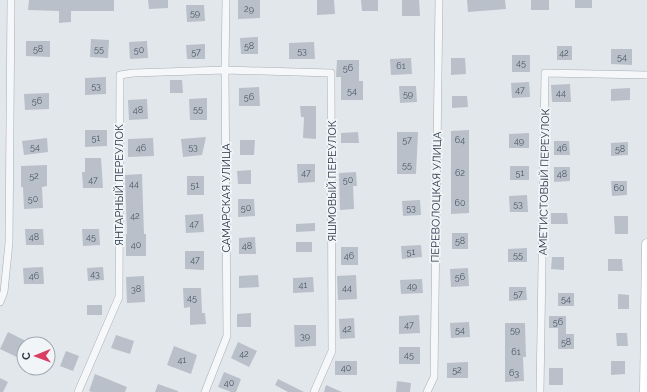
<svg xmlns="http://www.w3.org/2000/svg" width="647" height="392" font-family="Raleway,sans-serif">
<rect width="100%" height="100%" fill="#e2e7eb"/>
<path fill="#b9c0ca" d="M 29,0 L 114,0 L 114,11 L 71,11 L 71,22 L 59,23 L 59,11 L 28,10 Z
M 148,0 L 168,0 L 168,8 L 149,9 Z
M 238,0 L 260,0 L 260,18 L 238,19 Z
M 317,0 L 334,0 L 335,14 L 317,15 Z
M 361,0 L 378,0 L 378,11 L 362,11 Z
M 402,0 L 419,0 L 420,16 L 402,16 Z
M 467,0 L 505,0 L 506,9 L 468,12 Z
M 531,0 L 549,0 L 549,10 L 531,10 Z
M 575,0 L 592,0 L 592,8 L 575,8 Z
M 186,5 L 204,5 L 205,21 L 187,22 Z
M 258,37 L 258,54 L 241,54 L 240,38 Z
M 91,39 L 109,40 L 108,58 L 90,57 Z
M 26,41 L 50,41 L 50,57 L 26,56 Z
M 147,41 L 148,58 L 130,59 L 129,42 Z
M 314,42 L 315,59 L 289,59 L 289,43 Z
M 205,44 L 205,59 L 187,59 L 186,45 Z
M 557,46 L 572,46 L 572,60 L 557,60 Z
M 611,49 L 632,49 L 632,65 L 611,64 Z
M 512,55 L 530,55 L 530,72 L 512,72 Z
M 411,58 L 412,74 L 391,75 L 390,59 Z
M 451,58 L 465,58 L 466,74 L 451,75 Z
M 337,60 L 359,60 L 359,81 L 363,81 L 363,100 L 341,100 L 341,77 L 336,77 Z
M 106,77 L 106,94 L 85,95 L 85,78 Z
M 170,80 L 182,80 L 183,93 L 170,93 Z
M 529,82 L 530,97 L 512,98 L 511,83 Z
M 570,84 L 571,102 L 552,102 L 551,85 Z
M 399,86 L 416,86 L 417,102 L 400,103 Z
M 259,87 L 260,106 L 239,106 L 239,88 Z
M 630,88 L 630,100 L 611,101 L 611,89 Z
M 49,93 L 49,109 L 25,110 L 24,94 Z
M 452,96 L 467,96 L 468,107 L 452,108 Z
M 207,98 L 207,120 L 190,120 L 189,99 Z
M 147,99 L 148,119 L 129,120 L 128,100 Z
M 300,106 L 316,106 L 316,139 L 303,138 L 304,117 L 301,117 Z
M 85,130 L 107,130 L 107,146 L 85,147 Z
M 469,130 L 469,213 L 451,214 L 451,131 Z
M 358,132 L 359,143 L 341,143 L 341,133 Z
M 397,132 L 418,132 L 416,174 L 397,174 Z
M 529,133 L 529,148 L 509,148 L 509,134 Z
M 206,137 L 202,155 L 183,157 L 181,139 Z
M 47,138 L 48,152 L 24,155 L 22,141 Z
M 153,138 L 154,156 L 128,157 L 128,139 Z
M 240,140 L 255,140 L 254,155 L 240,155 Z
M 554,141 L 569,141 L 570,155 L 554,155 Z
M 628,142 L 628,155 L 611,156 L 611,143 Z
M 85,158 L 101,158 L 103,188 L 83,188 L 82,172 L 85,172 Z
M 297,164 L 315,164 L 315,182 L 298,183 Z
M 47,165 L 47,186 L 42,187 L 43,208 L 24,209 L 23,187 L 21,187 L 21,166 Z
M 510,166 L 529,166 L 529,180 L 510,180 Z
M 554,167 L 570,167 L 570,181 L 554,182 Z
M 251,170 L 251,184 L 238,184 L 237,171 Z
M 356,172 L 357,186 L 353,186 L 354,209 L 340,210 L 339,173 Z
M 142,174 L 144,234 L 146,234 L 146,256 L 126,256 L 126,234 L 127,234 L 125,175 Z
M 187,176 L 204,176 L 204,195 L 187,195 Z
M 611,181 L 627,181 L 627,195 L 612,196 Z
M 527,195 L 528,212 L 510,212 L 509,196 Z
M 238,199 L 254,199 L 255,216 L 238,217 Z
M 420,200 L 421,215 L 403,216 L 402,201 Z
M 551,213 L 567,213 L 568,224 L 551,224 Z
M 203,214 L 204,232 L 186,233 L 185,215 Z
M 614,216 L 628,216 L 628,234 L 615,234 Z
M 315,223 L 315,231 L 296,232 L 296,224 Z
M 25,229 L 43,229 L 44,245 L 26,245 Z
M 82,229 L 99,229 L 100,245 L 83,246 Z
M 452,233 L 468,233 L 468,249 L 452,249 Z
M 255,237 L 256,254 L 239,254 L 239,238 Z
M 296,242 L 312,242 L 312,252 L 296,252 Z
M 421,245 L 422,257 L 402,259 L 401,246 Z
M 341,247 L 358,247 L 358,265 L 341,265 Z
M 527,248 L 527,262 L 508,262 L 508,249 Z
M 185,251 L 204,251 L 204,270 L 185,269 Z
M 552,257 L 564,257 L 564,270 L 551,269 Z
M 608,259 L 622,259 L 623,271 L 608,271 Z
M 43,267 L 44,284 L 24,284 L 23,268 Z
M 103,267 L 104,280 L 88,281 L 87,268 Z
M 468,268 L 469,286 L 451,287 L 450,269 Z
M 258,275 L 259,287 L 239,288 L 239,276 Z
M 356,275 L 357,299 L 338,300 L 337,276 Z
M 144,276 L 145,302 L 127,303 L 126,277 Z
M 313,277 L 314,292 L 293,293 L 293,278 Z
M 422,279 L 423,293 L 401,294 L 400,280 Z
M 509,287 L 526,287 L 527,300 L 509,301 Z
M 183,288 L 201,288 L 202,313 L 205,313 L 206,324 L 190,325 L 190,307 L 184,308 Z
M 558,293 L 574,293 L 574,306 L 558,306 Z
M 618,294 L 629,295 L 629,309 L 618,309 Z
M 87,305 L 102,305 L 102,315 L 87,315 Z
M 251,313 L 251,327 L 237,327 L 237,314 Z
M 419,315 L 420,333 L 399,334 L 399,316 Z
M 549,316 L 566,316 L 566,334 L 574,334 L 574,349 L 558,349 L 558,328 L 549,328 Z
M 354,318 L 355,338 L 340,339 L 339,319 Z
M 469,322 L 470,337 L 451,338 L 450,323 Z
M 505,323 L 525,323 L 526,357 L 523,357 L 524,381 L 505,382 Z
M 294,325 L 316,325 L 316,346 L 295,347 Z
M 8,332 L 24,340 L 24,352 L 21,359 L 0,349 Z
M 616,333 L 627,333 L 628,346 L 617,346 Z
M 116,335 L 134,341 L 130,354 L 111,348 Z
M 238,342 L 257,351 L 249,367 L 231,358 Z
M 174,346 L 197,355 L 191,374 L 167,365 Z
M 399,347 L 420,347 L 420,364 L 399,364 Z
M 66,351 L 79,356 L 73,371 L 60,366 Z
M 335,361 L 357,361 L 357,375 L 335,375 Z
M 611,361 L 625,361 L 625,374 L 611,375 Z
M 468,362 L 468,378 L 447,378 L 447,363 Z
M 549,368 L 563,368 L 563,385 L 549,385 Z
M 224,372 L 241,379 L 236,392 L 231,392 L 218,387 Z
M 95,374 L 127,387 L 125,392 L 92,392 L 89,391 Z
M 0,378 L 8,382 L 3,392 L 0,392 Z
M 278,379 L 304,392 L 288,392 L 275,385 Z
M 397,381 L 411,383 L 410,392 L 396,392 Z
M 158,384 L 178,391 L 178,392 L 155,392 Z
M 326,385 L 342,392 L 324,392 Z"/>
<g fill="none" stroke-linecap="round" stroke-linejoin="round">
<g stroke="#a6aeb6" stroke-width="8">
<path id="street" d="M 0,302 L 4,292 L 9,243 L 11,0
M 78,392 L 119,297 L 120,75 L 133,73 L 225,70 L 331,73 L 332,351 L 314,392
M 205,392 L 227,336 L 225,70 L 226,0
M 427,392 L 434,377 L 439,0
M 540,392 L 545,73 L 647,75"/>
</g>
<g stroke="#a6aeb6" stroke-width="11">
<path id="secondary" d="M 645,392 L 647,244"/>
</g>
<use href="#street" stroke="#f5f7f9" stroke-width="7"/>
<use href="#secondary" stroke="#fff" stroke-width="10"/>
</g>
<g text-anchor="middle" stroke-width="3.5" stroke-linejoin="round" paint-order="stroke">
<g font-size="9" fill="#4c5866">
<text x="249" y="12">29</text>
<text x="195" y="16">59</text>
<text x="249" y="49">58</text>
<text x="38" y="52">58</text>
<text x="99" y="52">55</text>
<text x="139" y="53">50</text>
<text x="302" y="54">53</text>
<text x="196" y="55">57</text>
<text x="564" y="56">42</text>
<text x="622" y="60">54</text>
<text x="521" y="66">45</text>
<text x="401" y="69">61</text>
<text x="348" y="71">56</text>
<text x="96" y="89">53</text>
<text x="520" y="93">47</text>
<text x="352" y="94">54</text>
<text x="561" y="96">44</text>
<text x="408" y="97">59</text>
<text x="249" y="100">56</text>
<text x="37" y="104">56</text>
<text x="198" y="112">55</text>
<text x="138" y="113">48</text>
<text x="96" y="141">51</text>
<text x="407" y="143">57</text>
<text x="460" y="143">64</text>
<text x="519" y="144">49</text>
<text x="35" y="150">54</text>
<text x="193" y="150">53</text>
<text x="141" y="151">46</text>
<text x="562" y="151">46</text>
<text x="620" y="152">58</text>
<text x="407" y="168">55</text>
<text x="306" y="176">47</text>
<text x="460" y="176">62</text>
<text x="520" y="176">51</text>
<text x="562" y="177">48</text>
<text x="34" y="179">52</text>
<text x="93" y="183">47</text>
<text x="348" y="183">50</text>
<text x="134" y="187">44</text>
<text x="195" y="188">51</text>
<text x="619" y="191">60</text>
<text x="33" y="202">50</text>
<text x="460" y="206">60</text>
<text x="518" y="207">53</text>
<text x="246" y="211">50</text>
<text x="411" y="211">53</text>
<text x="135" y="219">42</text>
<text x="194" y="227">47</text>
<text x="34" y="240">48</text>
<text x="91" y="240">45</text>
<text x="460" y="244">58</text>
<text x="136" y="248">40</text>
<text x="247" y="249">48</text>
<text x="411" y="255">51</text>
<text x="518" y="258">55</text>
<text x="349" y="259">46</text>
<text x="195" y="263">47</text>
<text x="95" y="277">43</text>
<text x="34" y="279">46</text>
<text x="460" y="280">56</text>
<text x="303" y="288">41</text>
<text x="412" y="289">49</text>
<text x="347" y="291">44</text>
<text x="136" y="292">38</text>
<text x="518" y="297">57</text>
<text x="192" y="301">45</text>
<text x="566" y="302">54</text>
<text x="558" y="325">56</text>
<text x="409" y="328">47</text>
<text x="347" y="332">42</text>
<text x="460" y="333">54</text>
<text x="515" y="333">59</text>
<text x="305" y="339">39</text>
<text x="566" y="345">58</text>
<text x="516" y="355">61</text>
<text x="244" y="357">42</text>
<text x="409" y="358">45</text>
<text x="182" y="363">41</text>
<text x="346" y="371">40</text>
<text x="457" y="373">52</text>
<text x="514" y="376">63</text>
<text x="229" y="386">40</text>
</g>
<g font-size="11" fill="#283545" stroke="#f2f5f8">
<text transform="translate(332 181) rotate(-90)" y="4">ЯШМОВЫЙ ПЕРЕУЛОК</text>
<text transform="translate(544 182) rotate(-89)" y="4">АМЕТИСТОВЫЙ ПЕРЕУЛОК</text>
<text transform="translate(119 185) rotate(-90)" y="4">ЯНТАРНЫЙ ПЕРЕУЛОК</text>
<text transform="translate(436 197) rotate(-89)" y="4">ПЕРЕВОЛОЦКАЯ УЛИЦА</text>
<text transform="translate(226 198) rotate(-90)" y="4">САМАРСКАЯ УЛИЦА</text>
</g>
</g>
<g transform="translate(36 356) rotate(269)"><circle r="19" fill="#f2f5f8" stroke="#a1a8b0"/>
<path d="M0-3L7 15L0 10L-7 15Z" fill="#d93e64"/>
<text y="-6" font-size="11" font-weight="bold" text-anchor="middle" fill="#283545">С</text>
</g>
</svg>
